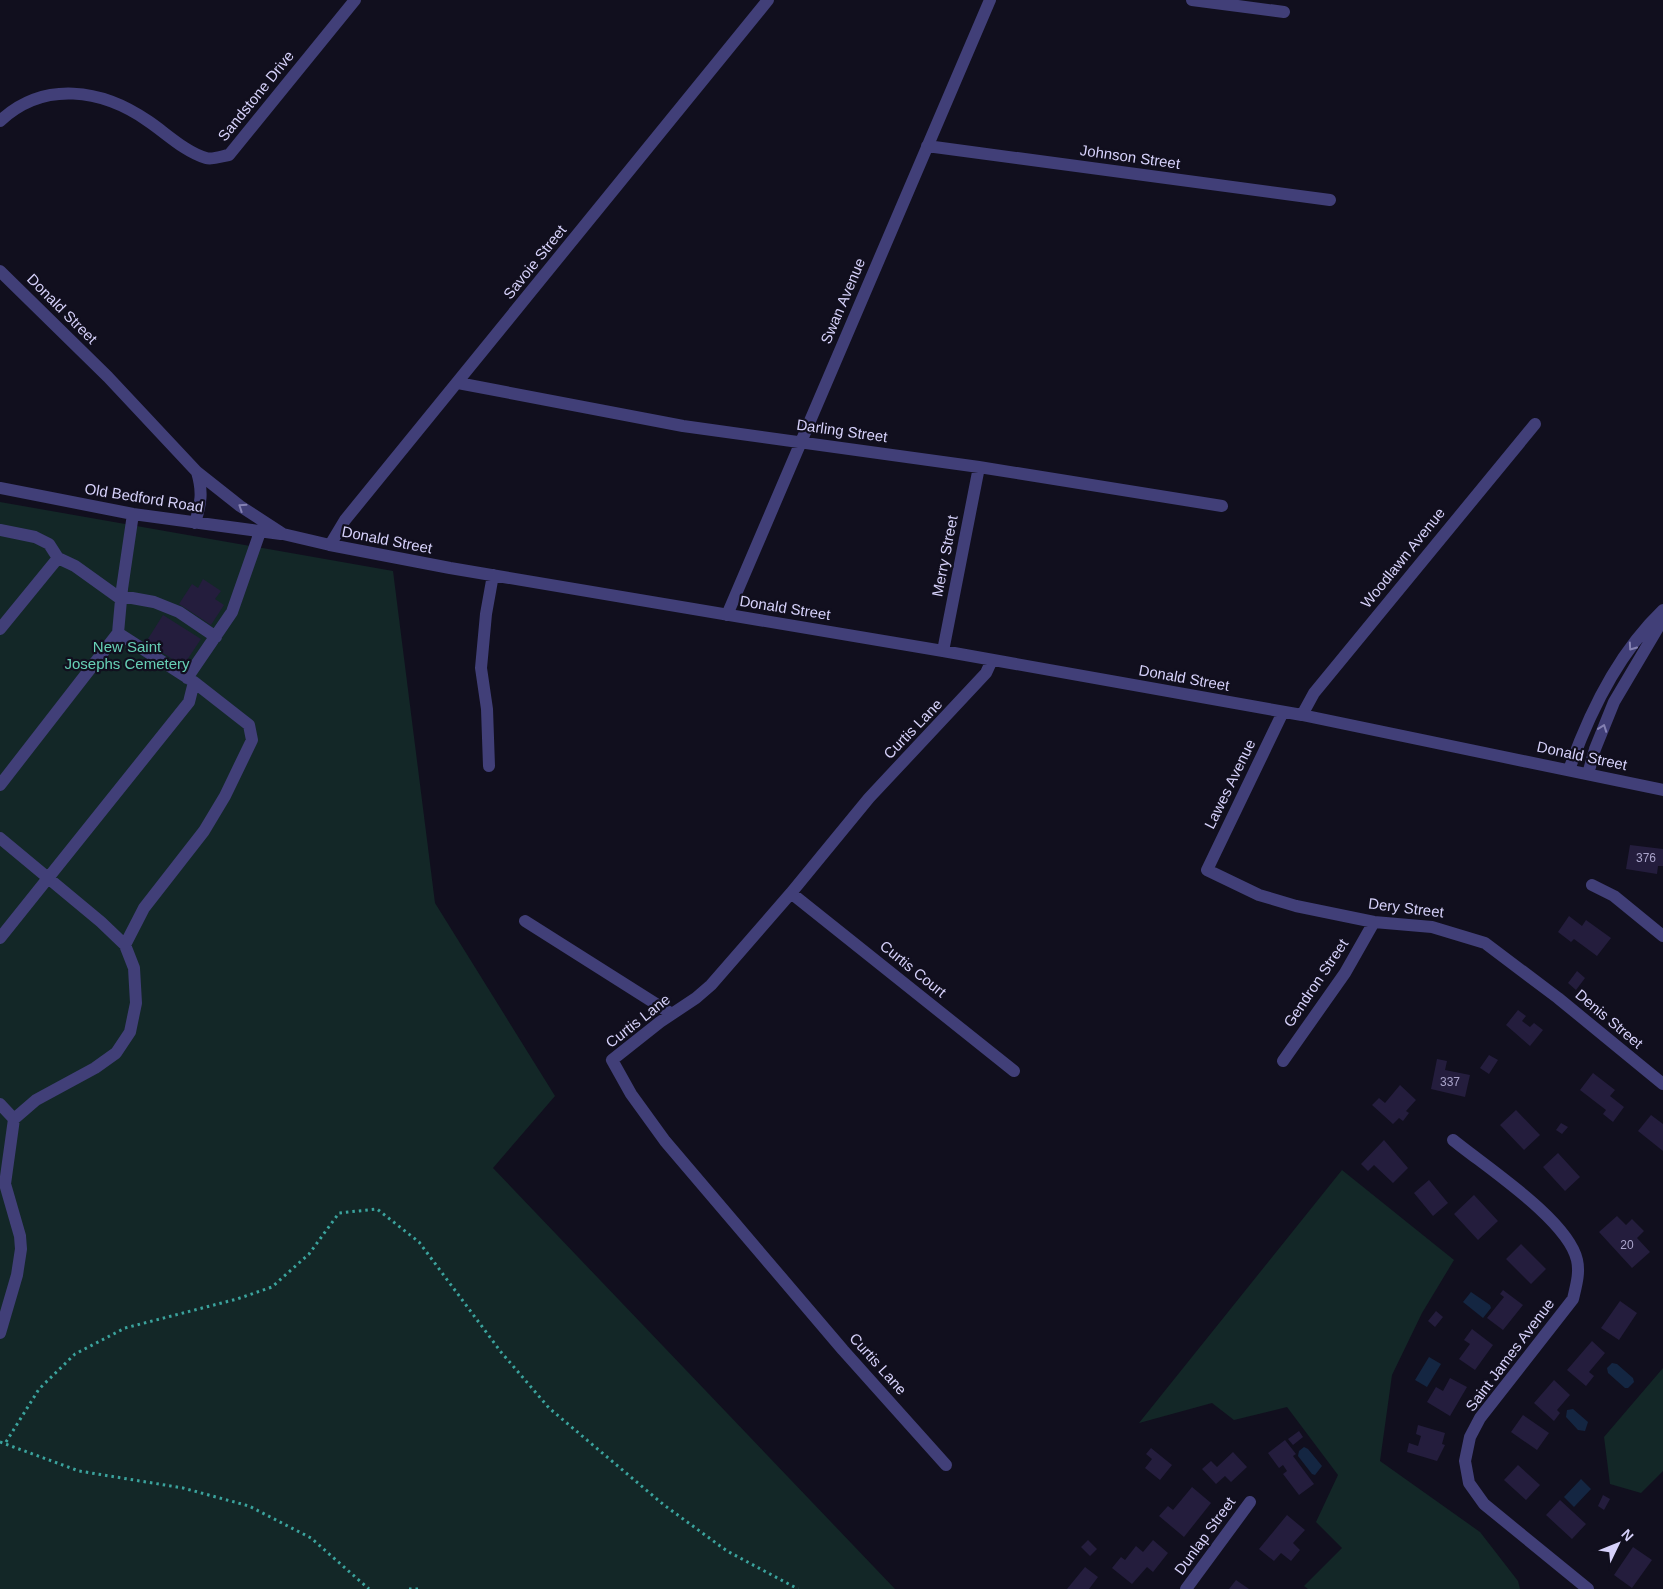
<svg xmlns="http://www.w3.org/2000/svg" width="1663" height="1589" font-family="Helvetica,sans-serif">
<rect width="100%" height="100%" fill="#110f1e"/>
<path fill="#132727" d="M 0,502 L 393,571 L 435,903 L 555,1096 L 493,1168 L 895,1589 L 0,1589 Z
M 1342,1170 L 1454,1260 L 1422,1313 L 1392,1375 L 1380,1461 L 1480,1532 L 1518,1581 L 1520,1589 L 1308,1589 L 1304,1586 L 1342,1548 L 1316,1522 L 1338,1475 L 1287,1407 L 1234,1420 L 1212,1403 L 1139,1423 Z
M 1663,1368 L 1663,1471 L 1641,1493 L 1610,1484 L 1604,1437 Z"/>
<path fill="#142642" d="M 1471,1292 L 1490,1305 L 1491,1308 L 1483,1318 L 1463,1302 Z
M 1429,1357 L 1441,1364 L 1427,1387 L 1415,1380 Z
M 1612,1363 L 1617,1364 L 1633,1378 L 1634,1382 L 1628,1388 L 1625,1388 L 1608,1373 L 1607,1368 Z
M 1573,1409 L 1588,1422 L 1585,1431 L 1578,1430 L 1566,1417 L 1567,1410 Z
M 1304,1447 L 1308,1449 L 1322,1466 L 1315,1475 L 1312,1474 L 1298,1456 L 1299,1451 Z
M 1581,1479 L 1591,1489 L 1574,1507 L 1564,1497 Z"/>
<path fill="#241d3d" d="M 203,579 L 221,591 L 215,599 L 224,605 L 211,625 L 179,604 L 192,584 L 198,588 Z
M 163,615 L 201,639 L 183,666 L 146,642 Z
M 1630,845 L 1663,849 L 1663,866 L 1658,866 L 1657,874 L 1626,869 Z
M 1569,916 L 1582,926 L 1586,920 L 1611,938 L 1597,956 L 1574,939 L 1571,942 L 1558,932 Z
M 1577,971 L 1585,978 L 1576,990 L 1568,983 Z
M 1518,1010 L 1526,1016 L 1522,1021 L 1530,1027 L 1534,1023 L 1543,1030 L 1530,1046 L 1506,1025 Z
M 1489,1055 L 1498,1060 L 1489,1074 L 1480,1068 Z
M 1437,1059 L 1447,1061 L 1445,1070 L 1470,1075 L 1465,1097 L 1431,1089 Z
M 1593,1073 L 1615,1090 L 1610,1096 L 1624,1107 L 1613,1122 L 1603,1114 L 1606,1110 L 1580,1090 Z
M 1400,1085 L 1416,1100 L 1406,1111 L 1409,1113 L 1403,1121 L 1399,1118 L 1393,1124 L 1372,1105 L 1379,1098 L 1385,1103 Z
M 1516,1110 L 1540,1135 L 1524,1150 L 1500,1125 Z
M 1651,1115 L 1663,1124 L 1663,1151 L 1638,1131 Z
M 1561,1123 L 1568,1127 L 1562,1134 L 1556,1130 Z
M 1384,1140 L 1408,1168 L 1393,1183 L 1374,1165 L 1368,1171 L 1361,1164 Z
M 1558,1153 L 1580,1177 L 1565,1191 L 1543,1167 Z
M 1429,1180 L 1448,1203 L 1433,1216 L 1414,1193 Z
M 1474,1195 L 1498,1221 L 1478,1240 L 1454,1214 Z
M 1617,1216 L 1626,1225 L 1632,1219 L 1644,1231 L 1637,1238 L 1650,1252 L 1632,1268 L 1599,1232 Z
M 1521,1244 L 1546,1269 L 1531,1284 L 1506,1259 Z
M 1503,1290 L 1523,1305 L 1503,1330 L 1487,1318 L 1504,1297 L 1500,1294 Z
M 1620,1301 L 1637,1313 L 1619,1340 L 1601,1328 Z
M 1436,1311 L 1443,1317 L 1435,1327 L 1428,1321 Z
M 1472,1329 L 1493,1345 L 1475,1370 L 1459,1359 L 1470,1344 L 1464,1340 Z
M 1592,1341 L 1605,1353 L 1589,1372 L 1594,1376 L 1586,1386 L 1567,1370 Z
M 1450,1378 L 1467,1387 L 1450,1416 L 1427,1402 L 1436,1387 L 1443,1391 Z
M 1554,1380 L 1570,1395 L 1557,1410 L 1560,1413 L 1554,1421 L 1534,1403 Z
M 1523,1415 L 1549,1433 L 1537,1450 L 1511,1432 Z
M 1418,1425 L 1445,1433 L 1442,1444 L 1445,1445 L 1437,1461 L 1407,1452 L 1409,1443 L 1418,1446 L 1421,1436 L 1416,1434 Z
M 1299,1431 L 1303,1437 L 1293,1445 L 1288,1439 Z
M 1285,1440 L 1296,1454 L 1293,1456 L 1314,1484 L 1299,1495 L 1283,1474 L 1287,1471 L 1283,1465 L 1279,1468 L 1268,1453 Z
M 1151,1448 L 1172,1465 L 1160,1480 L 1145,1468 L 1152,1459 L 1146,1454 Z
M 1233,1452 L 1247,1467 L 1231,1482 L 1225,1476 L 1216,1484 L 1202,1469 L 1211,1461 L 1217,1467 Z
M 1518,1465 L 1540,1485 L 1526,1500 L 1504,1480 Z
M 1192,1487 L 1211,1503 L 1184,1537 L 1159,1516 L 1168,1506 L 1173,1510 Z
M 1603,1495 L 1610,1499 L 1604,1510 L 1598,1506 Z
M 1560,1500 L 1586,1524 L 1572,1539 L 1546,1515 Z
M 1287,1515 L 1305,1530 L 1293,1543 L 1300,1550 L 1291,1561 L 1281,1553 L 1274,1561 L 1259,1549 Z
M 1088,1540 L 1097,1549 L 1090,1556 L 1081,1547 Z
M 1153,1540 L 1168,1553 L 1153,1572 L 1147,1567 L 1132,1584 L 1112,1568 L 1121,1557 L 1125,1560 L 1136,1546 L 1143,1552 Z
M 1633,1547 L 1652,1560 L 1632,1588 L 1614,1575 Z
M 1085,1567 L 1098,1577 L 1089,1589 L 1067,1589 Z
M 1236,1580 L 1249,1589 L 1229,1589 Z"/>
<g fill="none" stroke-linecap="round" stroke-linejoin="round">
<path stroke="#3ba39d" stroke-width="3" stroke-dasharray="2.5 4" stroke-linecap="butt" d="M 0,1442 L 79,1471 L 183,1488 L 249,1506 L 311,1538 L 369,1589
M 6,1442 L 39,1389 L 75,1354 L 125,1328 L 237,1299 L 272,1287 L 309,1254 L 339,1213 L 377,1209 L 419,1242 L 501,1352 L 549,1408 L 664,1505 L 727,1551 L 798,1589
M 409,1589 L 419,1589"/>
<path stroke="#413f78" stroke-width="12" d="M 1192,0 L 1284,12
M 0,121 C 44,80 102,89 148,121 C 166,133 185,152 206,158 C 213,160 222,156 229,155 L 355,0
M 927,146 L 1330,200
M 0,271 L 108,377 L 197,472 L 240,506 L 283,534 L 330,545 L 450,568 L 943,651 L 1302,715 L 1663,790
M 458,383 L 683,426 L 979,467 L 1222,506
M 0,488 L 133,514 L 281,534
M 195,523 C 201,503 203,492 197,472
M 0,530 L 35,537 L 49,544 L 58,558 L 0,629
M 330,545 L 345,520 L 768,0
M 58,558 L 75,566 L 121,599
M 121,596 L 154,602 L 179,612 L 216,637
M 727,615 L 990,0
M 943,651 L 979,467
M 187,678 L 232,612 L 260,532
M 1283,712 L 1207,870 L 1259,895 L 1296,906 L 1374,922 L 1432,927 L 1485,943 L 1558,998 L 1663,1084
M 1302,715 L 1314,693 L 1535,424
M 489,766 L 487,709 L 481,668 L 486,614 L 493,575
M 1569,770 C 1589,713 1618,653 1663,610
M 1588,774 L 1595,749 L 1614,702 L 1659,626 L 1663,614
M 0,785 L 118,633 L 122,589 L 133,514
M 0,838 L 101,922 L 125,945 L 134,968 L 136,1003 L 130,1032 L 116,1053 L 95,1068 L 36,1100 L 14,1119 L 0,1104
M 1592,885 L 1614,896 L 1663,936
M 791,893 L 1014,1071
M 525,921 L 672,1014
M 0,938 L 189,702 L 194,682 L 118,633
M 125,945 L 144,908 L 204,831 L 225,796 L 252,740 L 249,725 L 194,682
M 1283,1061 L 1345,973 L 1374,922
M 1453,1140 C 1486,1167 1568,1220 1577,1260 C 1580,1273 1576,1286 1573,1299 L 1480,1418 L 1470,1437 L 1465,1461 L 1469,1483 L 1484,1504 L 1588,1589
M 0,1333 L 17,1275 L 21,1249 L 20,1236 L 5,1184 L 14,1119
M 946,1465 L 843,1350 L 665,1141 L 631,1094 L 612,1060 L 660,1022 L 696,998 L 711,985 L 791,893 L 869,798 L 986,673 L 992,660
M 1186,1589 L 1250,1502"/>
</g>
<defs><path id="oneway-chevron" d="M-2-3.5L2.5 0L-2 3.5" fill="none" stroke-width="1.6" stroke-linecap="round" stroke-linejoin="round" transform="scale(1.25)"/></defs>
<g stroke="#8481b2">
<use href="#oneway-chevron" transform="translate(242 507) rotate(-146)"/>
<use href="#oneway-chevron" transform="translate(1632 647) rotate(125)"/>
<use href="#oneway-chevron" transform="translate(1603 728) rotate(-70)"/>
</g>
<g text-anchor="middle" stroke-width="4.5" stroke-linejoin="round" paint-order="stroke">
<g font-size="12" fill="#aaa4cb">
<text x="1646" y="862">376</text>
<text x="1450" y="1086">337</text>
<text x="1627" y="1249">20</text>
</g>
<g font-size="15" fill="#d6d1fa" stroke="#110f1e">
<text transform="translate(256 96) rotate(-51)" y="5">Sandstone Drive</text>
<text transform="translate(1130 157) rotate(8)" y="5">Johnson Street</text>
<text transform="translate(535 262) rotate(-51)" y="5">Savoie Street</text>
<text transform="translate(843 301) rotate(-67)" y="5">Swan Avenue</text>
<text transform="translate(62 309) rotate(45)" y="5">Donald Street</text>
<text transform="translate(842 431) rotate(8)" y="5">Darling Street</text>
<text transform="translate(144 498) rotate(9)" y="5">Old Bedford Road</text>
<text transform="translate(387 540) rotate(11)" y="5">Donald Street</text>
<text transform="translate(945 556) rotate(-79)" y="5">Merry Street</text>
<text transform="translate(1403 558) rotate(-51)" y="5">Woodlawn Avenue</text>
<text transform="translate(785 608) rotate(9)" y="5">Donald Street</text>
<text transform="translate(1184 678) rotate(10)" y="5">Donald Street</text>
<text transform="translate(913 729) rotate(-46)" y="5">Curtis Lane</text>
<text transform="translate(1582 756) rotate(12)" y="5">Donald Street</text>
<text transform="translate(1230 784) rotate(-64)" y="5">Lawes Avenue</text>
<text transform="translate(1406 908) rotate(7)" y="5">Dery Street</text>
<text transform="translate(913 969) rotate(39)" y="5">Curtis Court</text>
<text transform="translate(1316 983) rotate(-56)" y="5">Gendron Street</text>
<text transform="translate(1609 1019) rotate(40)" y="5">Denis Street</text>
<text transform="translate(638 1021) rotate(-38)" y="5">Curtis Lane</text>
<text transform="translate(1510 1355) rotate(-53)" y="5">Saint James Avenue</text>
<text transform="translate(878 1364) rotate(48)" y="5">Curtis Lane</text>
<text transform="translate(1205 1536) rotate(-54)" y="5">Dunlap Street</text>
</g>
<g font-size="15" fill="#67d0b6" stroke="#110f1e">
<text x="127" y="652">New Saint<tspan x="127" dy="17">Josephs Cemetery</tspan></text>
</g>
</g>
<g transform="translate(1618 1544) rotate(47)" stroke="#110f1e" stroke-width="4" paint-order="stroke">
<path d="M0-4L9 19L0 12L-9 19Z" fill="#d6d1fa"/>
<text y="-8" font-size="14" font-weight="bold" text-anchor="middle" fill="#d6d1fa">N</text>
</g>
</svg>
